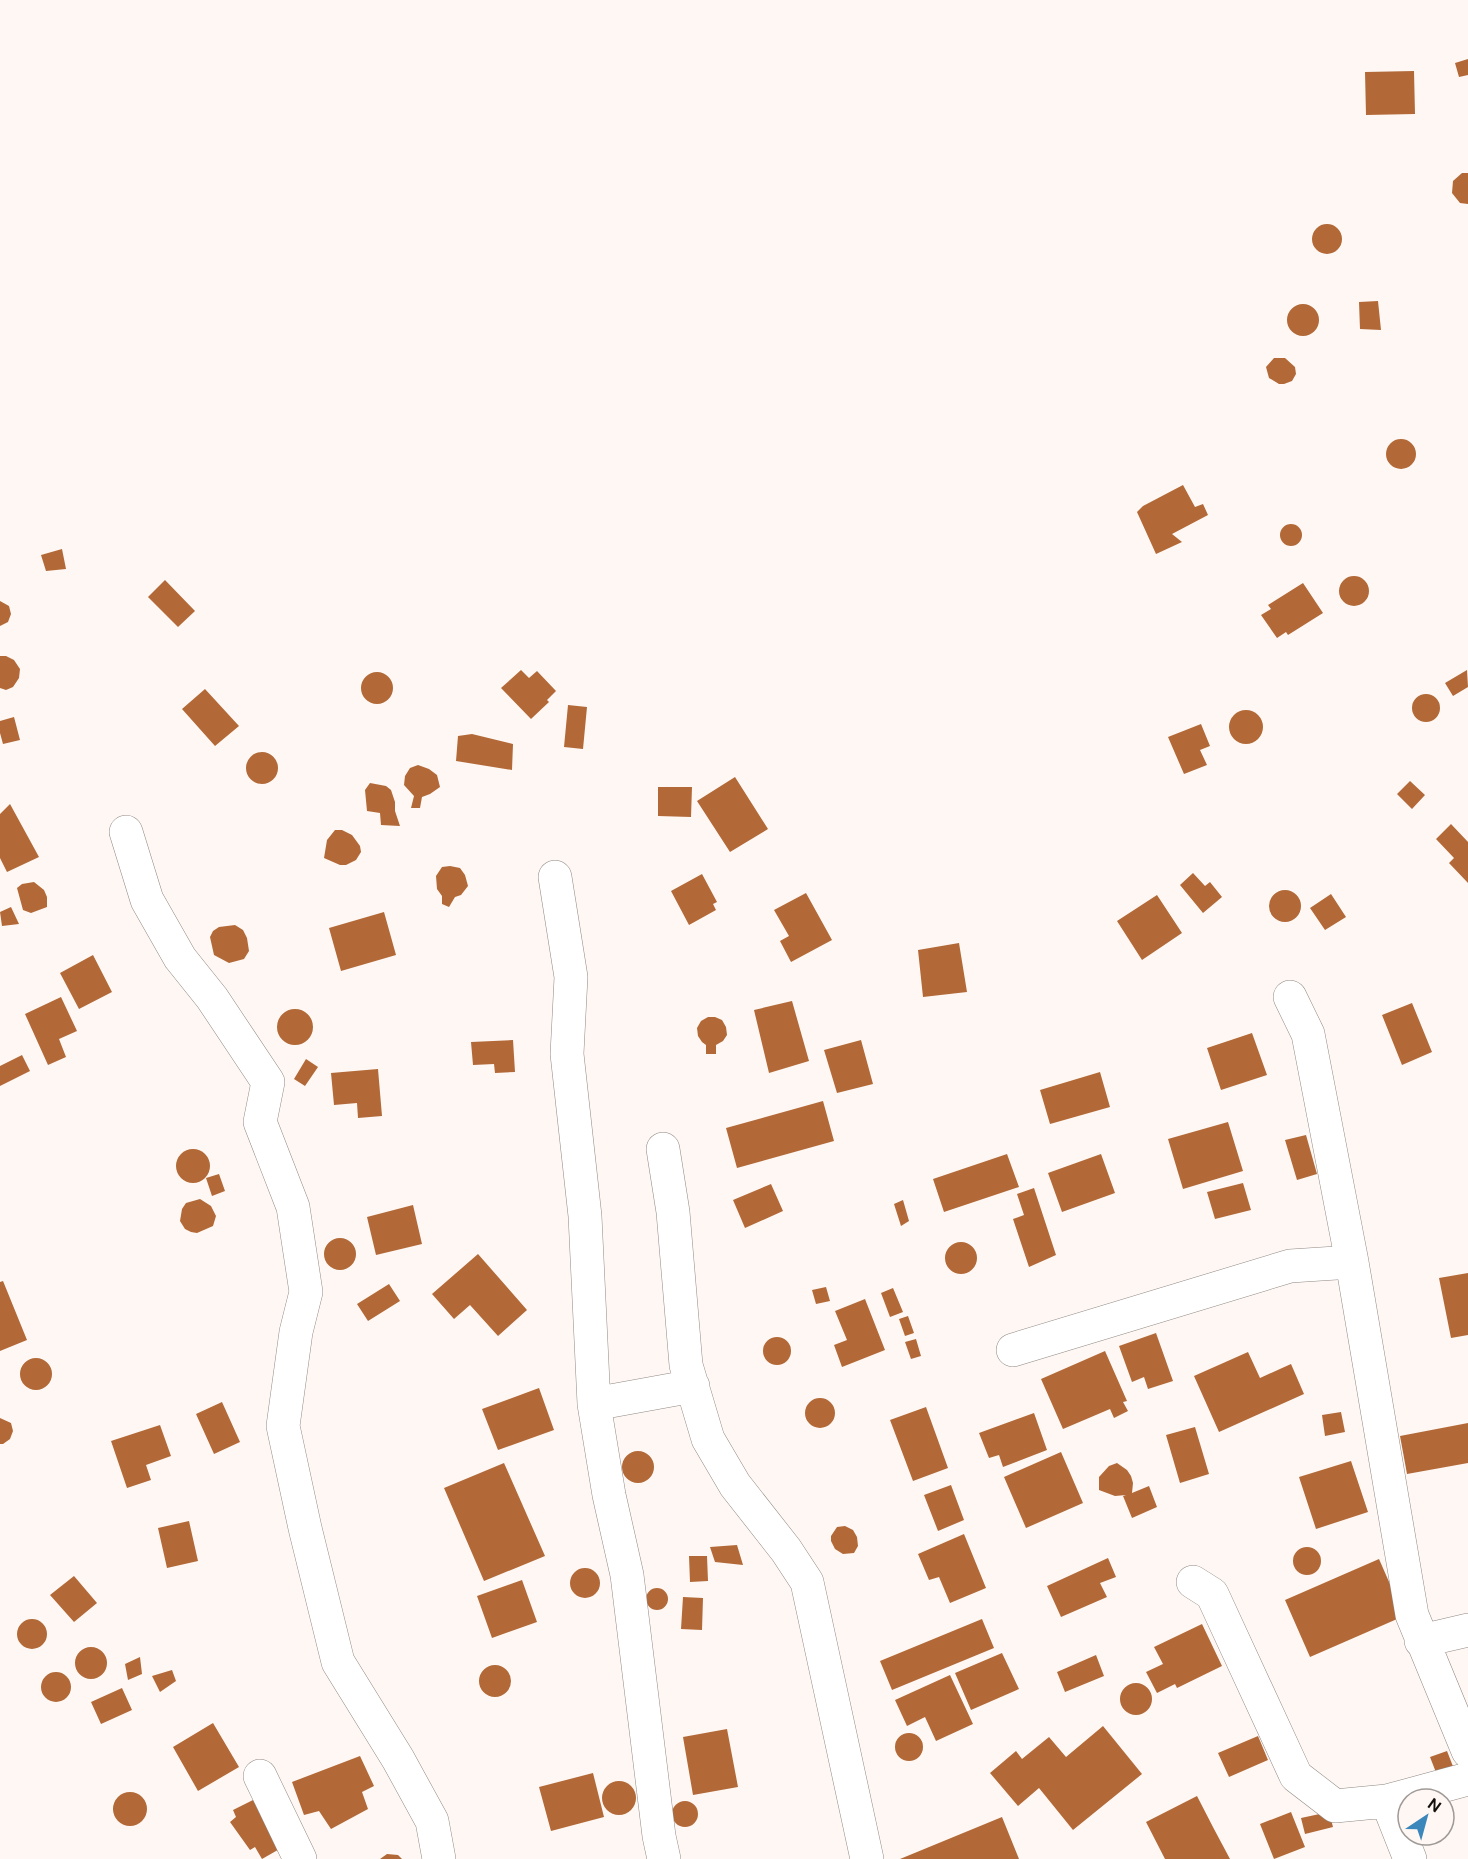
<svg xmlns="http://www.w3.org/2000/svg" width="1468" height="1859" font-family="'DM Sans',sans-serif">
<rect width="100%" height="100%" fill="#fef7f3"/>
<path fill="#b26937" d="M 1468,59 L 1468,75 L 1459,77 L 1455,63 Z
M 1414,71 L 1415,114 L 1366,115 L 1365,72 Z
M 1462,173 L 1468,173 L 1468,204 L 1460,203 L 1452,193 L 1453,181 Z
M1312 239a15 15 0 1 1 30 0a15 15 0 1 1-30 0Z
M 1378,301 L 1381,330 L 1360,329 L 1359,302 Z
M1287 320a16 16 0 1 1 32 0a16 16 0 1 1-32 0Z
M 1274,358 L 1285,358 L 1295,367 L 1296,374 L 1292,381 L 1284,384 L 1279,384 L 1269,378 L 1266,367 Z
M1386 454a15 15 0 1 1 30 0a15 15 0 1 1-30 0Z
M 1183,485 L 1195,507 L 1203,504 L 1208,515 L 1172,534 L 1182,542 L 1156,554 L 1137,512 L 1143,506 Z
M1280 535a11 11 0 1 1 22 0a11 11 0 1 1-22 0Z
M 62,549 L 66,569 L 46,571 L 41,555 Z
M1339 591a15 15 0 1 1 30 0a15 15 0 1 1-30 0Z
M 165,580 L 195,611 L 178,627 L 148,597 Z
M 1303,583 L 1323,613 L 1288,635 L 1286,632 L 1277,638 L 1261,615 L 1271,609 L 1268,605 Z
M 0,601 L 9,606 L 11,614 L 8,622 L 0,626 Z
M 0,656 L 6,656 L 14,660 L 20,669 L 19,678 L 13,687 L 6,690 L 0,688 Z
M 521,670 L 529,678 L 537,671 L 556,691 L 547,700 L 549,702 L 531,719 L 501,688 Z
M 1467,670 L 1468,687 L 1453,696 L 1445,683 Z
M361 688a16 16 0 1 1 32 0a16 16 0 1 1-32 0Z
M 205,689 L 239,726 L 215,746 L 182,709 Z
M1412 708a14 14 0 1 1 28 0a14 14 0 1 1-28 0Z
M 568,705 L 587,707 L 583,749 L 564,747 Z
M1229 727a17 17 0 1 1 34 0a17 17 0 1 1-34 0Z
M 14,717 L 20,740 L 3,744 L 0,733 L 0,721 Z
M 1201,724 L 1210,746 L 1200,750 L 1207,765 L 1184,774 L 1168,737 Z
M 472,734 L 513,744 L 512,770 L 456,761 L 458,736 Z
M246 768a16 16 0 1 1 32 0a16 16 0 1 1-32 0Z
M 418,765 L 429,769 L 437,775 L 440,787 L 430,794 L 422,797 L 420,808 L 411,808 L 414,796 L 404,785 L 405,776 L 410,768 Z
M 735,777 L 768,829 L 730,852 L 697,801 Z
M 1410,781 L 1425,795 L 1412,809 L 1397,794 Z
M 370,783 L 386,786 L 391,790 L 395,802 L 395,811 L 400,826 L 381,825 L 380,813 L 367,811 L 365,790 Z
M 658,787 L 692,787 L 691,817 L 658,816 Z
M 10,804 L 39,857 L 7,872 L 0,858 L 0,814 Z
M 1451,824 L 1468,842 L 1468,883 L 1449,863 L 1454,858 L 1436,839 Z
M 335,830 L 342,830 L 352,835 L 360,846 L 361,852 L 356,860 L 346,865 L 340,865 L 324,858 L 327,840 Z
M 450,866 L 460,868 L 465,875 L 468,886 L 461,895 L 455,897 L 449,907 L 442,904 L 442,896 L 437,889 L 436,876 L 442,867 Z
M 1193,873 L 1205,886 L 1210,882 L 1222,897 L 1203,913 L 1180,885 Z
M 702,874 L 717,902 L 713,904 L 716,910 L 689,925 L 671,891 Z
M 34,882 L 44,890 L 47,897 L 47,907 L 31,913 L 23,910 L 17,888 L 22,884 Z
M1269 906a16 16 0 1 1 32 0a16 16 0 1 1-32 0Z
M 806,893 L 832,940 L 791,962 L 780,941 L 789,936 L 774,910 Z
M 1331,894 L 1346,917 L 1325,930 L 1310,908 Z
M 1157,895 L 1182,933 L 1142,960 L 1117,921 Z
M 11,907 L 19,924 L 2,926 L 0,912 Z
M 384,912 L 396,955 L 341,971 L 329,928 Z
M 235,925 L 243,930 L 247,938 L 249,951 L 244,959 L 229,963 L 214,955 L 210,937 L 213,931 L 219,927 Z
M 959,943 L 967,992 L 923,997 L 918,950 Z
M 93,955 L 112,992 L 79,1009 L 60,973 Z
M 61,997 L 77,1031 L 59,1039 L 66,1057 L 48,1065 L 25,1014 Z
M 792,1001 L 809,1061 L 769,1073 L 754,1010 Z
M 1412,1003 L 1432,1052 L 1402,1065 L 1382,1015 Z
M277 1027a18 18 0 1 1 36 0a18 18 0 1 1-36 0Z
M 708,1017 L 715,1017 L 722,1020 L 726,1027 L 727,1035 L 723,1041 L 716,1045 L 716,1054 L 706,1054 L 706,1045 L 702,1042 L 698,1036 L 697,1028 L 701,1021 Z
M 1252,1033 L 1267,1075 L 1221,1090 L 1207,1048 Z
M 513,1040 L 515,1072 L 495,1073 L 494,1064 L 473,1065 L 471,1042 Z
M 861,1040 L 873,1084 L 837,1093 L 824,1050 Z
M 22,1055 L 30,1071 L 0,1086 L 0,1066 Z
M 306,1059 L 318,1067 L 305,1086 L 294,1079 Z
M 378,1069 L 382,1116 L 358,1118 L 357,1103 L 334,1105 L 331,1073 Z
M 1100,1072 L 1110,1107 L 1050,1124 L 1040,1090 Z
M 823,1101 L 834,1141 L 737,1168 L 726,1128 Z
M 1228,1122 L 1243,1171 L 1183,1189 L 1168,1139 Z
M 1306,1135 L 1317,1174 L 1297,1180 L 1285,1140 Z
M176 1166a17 17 0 1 1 34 0a17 17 0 1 1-34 0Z
M 1007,1154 L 1019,1187 L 944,1212 L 933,1179 Z
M 1101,1154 L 1115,1193 L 1062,1212 L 1048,1173 Z
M 219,1174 L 225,1191 L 212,1196 L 206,1178 Z
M 1243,1183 L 1251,1210 L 1215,1219 L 1207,1192 Z
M 771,1184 L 783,1211 L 745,1228 L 733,1200 Z
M 1034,1188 L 1056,1255 L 1029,1267 L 1013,1219 L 1024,1215 L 1017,1194 Z
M 200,1199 L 211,1206 L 216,1216 L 213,1226 L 197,1233 L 191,1232 L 185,1229 L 180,1221 L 182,1209 L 186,1203 Z
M 903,1200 L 909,1221 L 901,1226 L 894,1204 Z
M 413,1205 L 422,1244 L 376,1255 L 367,1217 Z
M324 1254a16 16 0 1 1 32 0a16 16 0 1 1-32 0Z
M945 1258a16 16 0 1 1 32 0a16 16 0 1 1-32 0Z
M 478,1254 L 527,1310 L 498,1336 L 470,1305 L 454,1319 L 432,1294 Z
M 1468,1273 L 1468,1335 L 1451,1338 L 1439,1278 Z
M 3,1281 L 27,1340 L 0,1351 L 0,1282 Z
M 389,1284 L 400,1301 L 368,1321 L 357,1304 Z
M 826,1287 L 830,1301 L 816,1304 L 812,1290 Z
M 893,1288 L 903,1312 L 890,1317 L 881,1293 Z
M 865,1299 L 885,1350 L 842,1367 L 834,1345 L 847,1340 L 835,1311 Z
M 908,1316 L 914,1333 L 905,1336 L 899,1319 Z
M 1156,1333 L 1173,1381 L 1148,1389 L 1144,1377 L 1132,1382 L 1119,1346 Z
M763 1351a14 14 0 1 1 28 0a14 14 0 1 1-28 0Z
M 916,1339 L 921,1356 L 911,1359 L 905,1342 Z
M 1105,1351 L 1127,1401 L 1123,1402 L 1128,1411 L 1114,1418 L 1110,1409 L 1063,1429 L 1041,1379 Z
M 1248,1352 L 1260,1378 L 1291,1364 L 1304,1394 L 1219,1432 L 1194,1376 Z
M20 1374a16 16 0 1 1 32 0a16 16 0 1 1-32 0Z
M 539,1388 L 554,1430 L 498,1450 L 482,1409 Z
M805 1413a15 15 0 1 1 30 0a15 15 0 1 1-30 0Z
M 222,1402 L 240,1442 L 214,1454 L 196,1414 Z
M 926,1407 L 948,1468 L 913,1481 L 890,1420 Z
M 1341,1412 L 1345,1432 L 1325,1436 L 1322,1415 Z
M 1034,1413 L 1047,1450 L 1003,1467 L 999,1455 L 989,1458 L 979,1433 Z
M 0,1418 L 11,1423 L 13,1431 L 10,1439 L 3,1444 L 0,1444 Z
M 1468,1423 L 1468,1463 L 1407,1474 L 1400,1436 Z
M 160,1425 L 171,1456 L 146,1465 L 151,1480 L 127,1488 L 111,1441 Z
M 1195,1427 L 1209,1474 L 1180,1483 L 1166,1435 Z
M622 1467a16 16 0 1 1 32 0a16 16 0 1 1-32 0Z
M 1061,1452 L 1083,1503 L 1026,1528 L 1004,1477 Z
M 1351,1461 L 1368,1512 L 1316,1529 L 1299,1477 Z
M 504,1463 L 545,1556 L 484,1581 L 444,1488 Z
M 1117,1463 L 1127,1470 L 1131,1476 L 1133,1483 L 1132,1493 L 1149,1486 L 1157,1507 L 1132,1518 L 1123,1496 L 1126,1495 L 1115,1496 L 1099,1490 L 1099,1477 L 1109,1466 Z
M 951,1485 L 964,1520 L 938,1531 L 924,1495 Z
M 189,1521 L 198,1561 L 167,1568 L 158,1528 Z
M 845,1526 L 853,1530 L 857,1537 L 858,1546 L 854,1553 L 843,1554 L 835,1549 L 831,1541 L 831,1536 L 837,1527 Z
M 964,1534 L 986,1588 L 950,1603 L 939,1577 L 929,1580 L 918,1554 Z
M 737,1545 L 743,1565 L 715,1562 L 710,1547 Z
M1293 1561a14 14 0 1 1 28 0a14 14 0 1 1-28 0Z
M 689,1556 L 707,1556 L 708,1581 L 690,1582 Z
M 1108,1558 L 1116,1577 L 1100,1583 L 1107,1597 L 1061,1617 L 1047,1586 Z
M 1379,1559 L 1404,1616 L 1310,1657 L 1285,1600 Z
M570 1583a15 15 0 1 1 30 0a15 15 0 1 1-30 0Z
M 74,1576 L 97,1603 L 74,1622 L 50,1595 Z
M 522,1580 L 537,1622 L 492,1638 L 477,1596 Z
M646 1599a11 11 0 1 1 22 0a11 11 0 1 1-22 0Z
M 683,1597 L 703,1598 L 702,1630 L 681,1629 Z
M 982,1619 L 994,1648 L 892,1690 L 880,1661 Z
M17 1634a15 15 0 1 1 30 0a15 15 0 1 1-30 0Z
M 1202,1624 L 1222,1666 L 1177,1688 L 1175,1684 L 1157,1693 L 1146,1672 L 1163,1664 L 1154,1647 Z
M75 1663a16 16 0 1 1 32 0a16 16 0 1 1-32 0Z
M 1002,1653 L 1019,1689 L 971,1710 L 955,1673 Z
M 1096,1655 L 1104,1676 L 1065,1692 L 1057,1672 Z
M 140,1657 L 142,1674 L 128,1680 L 125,1664 Z
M479 1681a16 16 0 1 1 32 0a16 16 0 1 1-32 0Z
M 172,1670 L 176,1681 L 160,1692 L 152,1676 Z
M41 1687a15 15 0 1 1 30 0a15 15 0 1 1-30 0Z
M 950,1675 L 973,1724 L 936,1741 L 925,1717 L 907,1726 L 895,1700 Z
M1120 1699a16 16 0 1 1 32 0a16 16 0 1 1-32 0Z
M 122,1688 L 132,1710 L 101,1724 L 91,1702 Z
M 213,1723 L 239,1767 L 198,1791 L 173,1747 Z
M 1103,1726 L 1142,1774 L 1073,1830 L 1039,1788 L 1018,1806 L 990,1773 L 1016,1751 L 1022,1759 L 1049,1737 L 1066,1757 Z
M 727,1729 L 738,1787 L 693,1795 L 683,1737 Z
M895 1747a14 14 0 1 1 28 0a14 14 0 1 1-28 0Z
M 1258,1736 L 1268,1760 L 1229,1777 L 1218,1753 Z
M 1447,1751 L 1454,1769 L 1437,1775 L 1430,1757 Z
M 360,1756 L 374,1786 L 362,1792 L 368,1809 L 331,1829 L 319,1811 L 304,1815 L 292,1782 Z
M 593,1773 L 604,1817 L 551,1831 L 539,1787 Z
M602 1798a17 17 0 1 1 34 0a17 17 0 1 1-34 0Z
M113 1809a17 17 0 1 1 34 0a17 17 0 1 1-34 0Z
M 1197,1796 L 1214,1829 L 1230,1859 L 1165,1859 L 1146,1822 Z
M 253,1800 L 283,1847 L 262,1859 L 255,1847 L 250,1850 L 230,1822 L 236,1817 L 233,1810 Z
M672 1814a13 13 0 1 1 26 0a13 13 0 1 1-26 0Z
M 1291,1812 L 1305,1847 L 1274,1859 L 1260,1824 Z
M 1329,1812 L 1333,1827 L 1305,1834 L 1301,1818 Z
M 1002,1817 L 1019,1859 L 900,1859 Z
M 387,1854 L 398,1855 L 402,1859 L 380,1859 Z"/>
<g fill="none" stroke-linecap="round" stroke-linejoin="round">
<g stroke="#918984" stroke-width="34">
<path id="street" d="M 126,832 L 147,900 L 180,958 L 212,998 L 268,1082 L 260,1122 L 293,1207 L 306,1292 L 296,1332 L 283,1426 L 305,1528 L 338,1662 L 398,1759 L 432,1821 L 439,1859
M 555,877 L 571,977 L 567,1054 L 585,1216 L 594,1404 L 609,1495 L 627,1575 L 659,1836 L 664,1859
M 1290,997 L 1308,1034 L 1352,1262
M 663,1149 L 673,1212 L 686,1365 L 708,1439 L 735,1485 L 786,1550 L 807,1582 L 867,1859
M 1013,1350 L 1290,1266 L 1352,1262 L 1412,1615 L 1468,1751
M 594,1404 L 693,1386
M 1193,1582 L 1212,1594 L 1296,1776 L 1335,1806 L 1387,1801
M 1421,1641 L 1468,1630
M 260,1776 L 300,1859
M 1410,1859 L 1387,1801 L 1468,1779"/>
</g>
<use href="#street" stroke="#fff" stroke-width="33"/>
</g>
<g transform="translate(1426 1817) rotate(36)"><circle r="28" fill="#fef7f3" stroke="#9f9a97" stroke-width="1.5"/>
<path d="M0-4.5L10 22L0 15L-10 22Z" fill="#3b86ba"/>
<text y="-9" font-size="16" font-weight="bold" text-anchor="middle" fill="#110e0c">N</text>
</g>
</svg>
